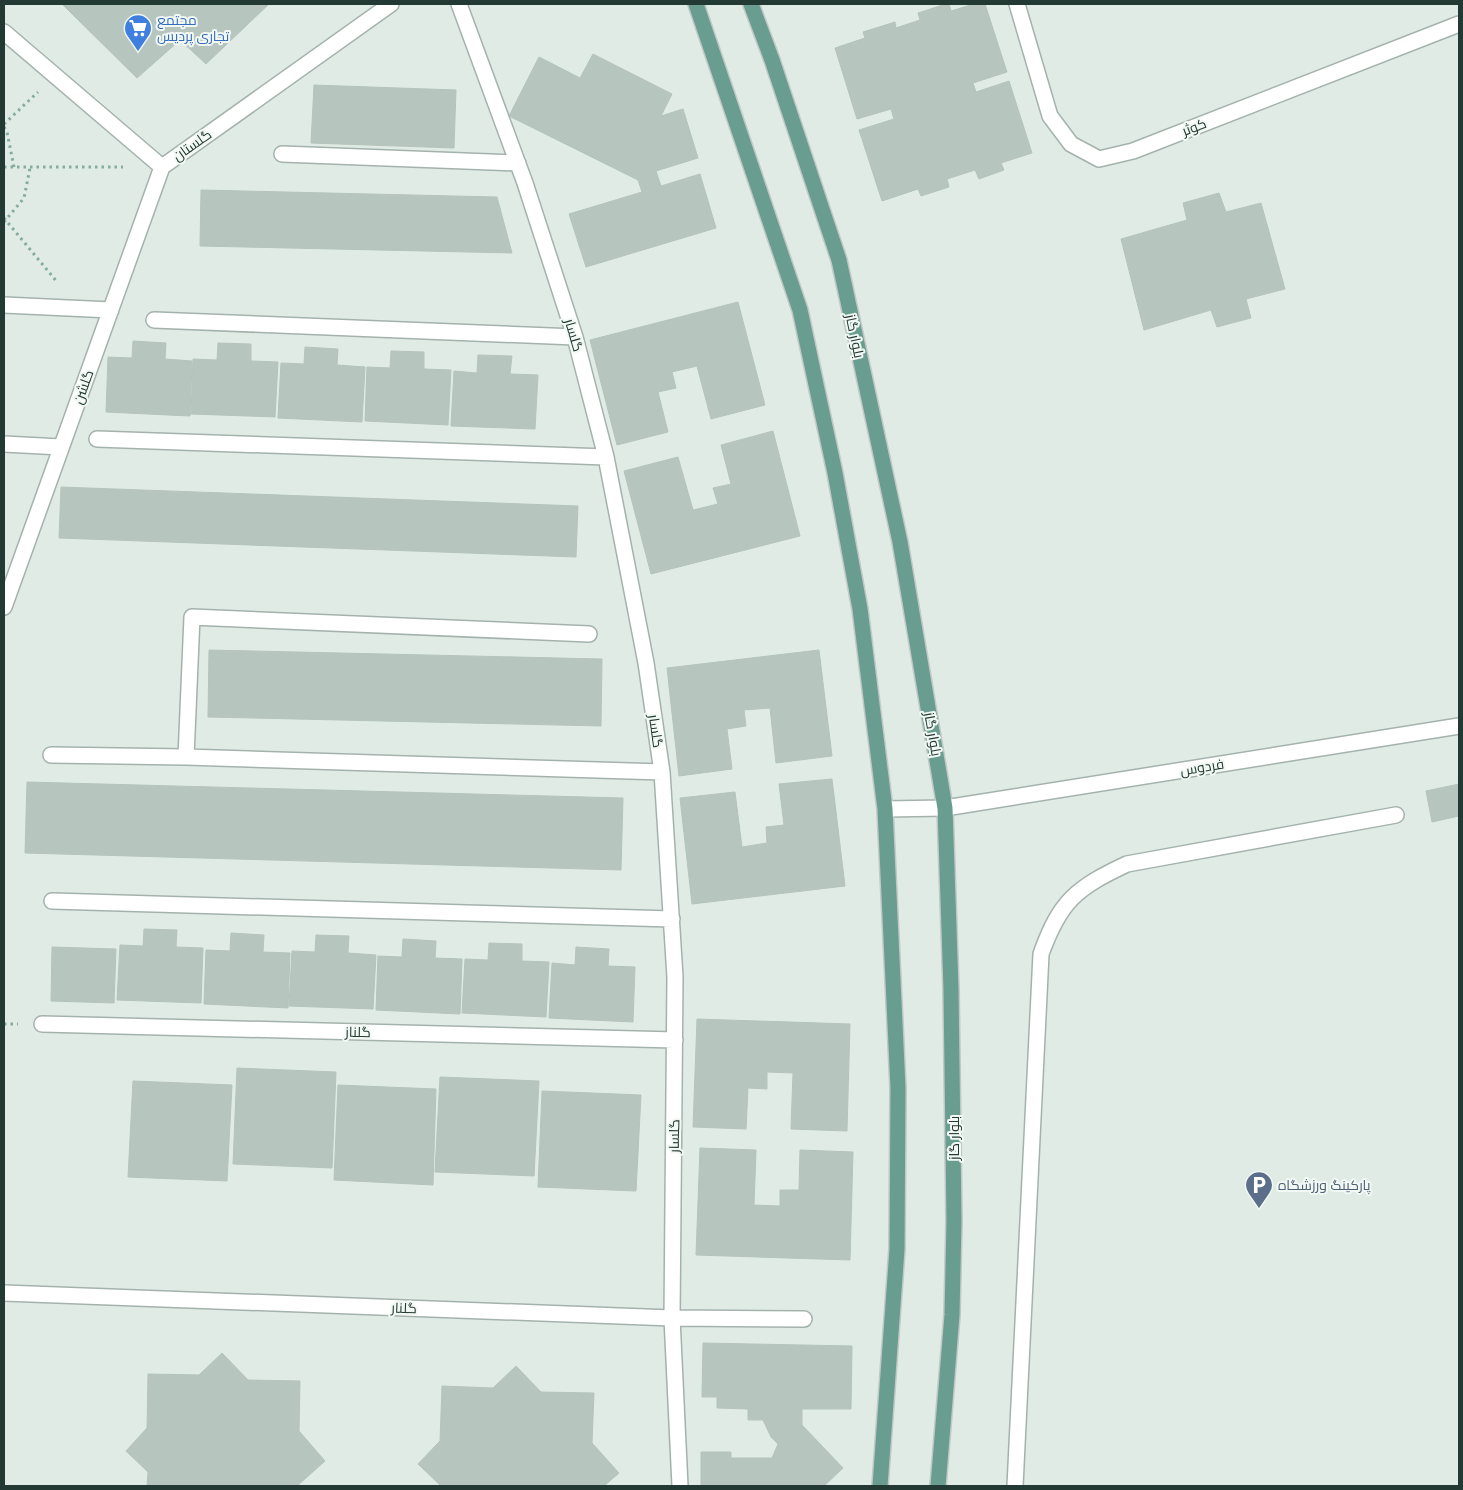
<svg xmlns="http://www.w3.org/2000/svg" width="1463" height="1490" font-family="'DM Sans',Cairo,sans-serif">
<rect width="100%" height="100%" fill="#e1ebe6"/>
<path fill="#b7c5bf" stroke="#b4c4bd" d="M 62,4 L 269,4 L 206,64 L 180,40 L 137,78 Z
M 946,4 L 949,4 L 951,11 L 974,4 L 985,4 L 1007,72 L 973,83 L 976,92 L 1009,81 L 1032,153 L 1001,163 L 1004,170 L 979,179 L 975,170 L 947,179 L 949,187 L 921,196 L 918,189 L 882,201 L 859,130 L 894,119 L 891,109 L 857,119 L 835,48 L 865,38 L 863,32 L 895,22 L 896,28 L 920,20 L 918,13 Z
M 593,54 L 672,94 L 661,116 L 683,109 L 698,158 L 656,171 L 661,186 L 700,174 L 716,228 L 586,267 L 569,214 L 642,192 L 638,180 L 509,116 L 539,57 L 580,78 Z
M 314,85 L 456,90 L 454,148 L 311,143 Z
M 201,190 L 497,197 L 512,253 L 200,246 Z
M 1219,193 L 1226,212 L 1261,203 L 1285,289 L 1246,299 L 1251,318 L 1217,327 L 1211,310 L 1144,330 L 1121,239 L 1187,220 L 1183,203 Z
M 738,302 L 765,405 L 711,419 L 697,366 L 672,372 L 676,388 L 658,392 L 668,432 L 617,445 L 590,340 Z
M 133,341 L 166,343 L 165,359 L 192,361 L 190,416 L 106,412 L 108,357 L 132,358 Z
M 218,343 L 251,344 L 251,361 L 278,362 L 275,417 L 191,414 L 193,359 L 217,360 Z
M 305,347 L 338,349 L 337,365 L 365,367 L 362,422 L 278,418 L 281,363 L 304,364 Z
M 391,351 L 424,352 L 424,369 L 451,370 L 448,425 L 365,421 L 367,367 L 390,368 Z
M 478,355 L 512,356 L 510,374 L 538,375 L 535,429 L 451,426 L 454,371 L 477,373 Z
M 773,431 L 800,536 L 651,574 L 624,471 L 678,457 L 693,510 L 718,504 L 713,488 L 731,484 L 721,445 Z
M 61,487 L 578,506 L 576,557 L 59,538 Z
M 209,650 L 602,659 L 601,726 L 208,717 Z
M 819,650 L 832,756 L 776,763 L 770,708 L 744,710 L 746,726 L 727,729 L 732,769 L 679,776 L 667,668 Z
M 832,779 L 845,886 L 692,904 L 680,798 L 735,792 L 742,847 L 767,843 L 766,827 L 784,825 L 779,784 Z
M 27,782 L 623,798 L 621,870 L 25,853 Z
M 1459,784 L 1459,816 L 1432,822 L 1426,791 Z
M 144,929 L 177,930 L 176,947 L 203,948 L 201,1003 L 117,1000 L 120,945 L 143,946 Z
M 231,933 L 264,935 L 263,952 L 290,953 L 288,1008 L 204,1004 L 206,950 L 230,951 Z
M 316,935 L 349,936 L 348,953 L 376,955 L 373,1009 L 289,1006 L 292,951 L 315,952 Z
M 403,939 L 436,941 L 435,958 L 462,959 L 460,1014 L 376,1010 L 378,956 L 402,957 Z
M 489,943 L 522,944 L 522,961 L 549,962 L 546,1017 L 462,1013 L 465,959 L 488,960 Z
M 52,947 L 116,949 L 114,1003 L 51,1001 Z
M 576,947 L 609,949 L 608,966 L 635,967 L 633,1022 L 549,1018 L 552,963 L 575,965 Z
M 697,1019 L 850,1024 L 847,1131 L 791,1129 L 793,1073 L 767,1072 L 767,1089 L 748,1088 L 746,1129 L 693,1127 Z
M 237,1068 L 336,1072 L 332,1168 L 233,1164 Z
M 440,1077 L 539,1081 L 534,1176 L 435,1172 Z
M 133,1081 L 232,1085 L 227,1181 L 128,1177 Z
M 338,1085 L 436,1089 L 433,1185 L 334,1180 Z
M 542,1091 L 641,1095 L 636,1191 L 538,1187 Z
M 700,1148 L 756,1150 L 754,1205 L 780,1206 L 780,1190 L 799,1190 L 800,1150 L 853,1152 L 850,1260 L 696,1255 Z
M 703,1343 L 852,1346 L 851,1409 L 802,1409 L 802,1425 L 843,1468 L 824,1486 L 701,1486 L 701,1452 L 731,1452 L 731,1458 L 772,1458 L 778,1444 L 771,1437 L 763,1420 L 748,1420 L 748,1409 L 717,1408 L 717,1397 L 702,1397 Z
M 222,1353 L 248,1380 L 300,1381 L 299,1431 L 325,1461 L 297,1486 L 147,1486 L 148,1472 L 126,1451 L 147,1428 L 148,1374 L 199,1375 Z
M 516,1366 L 541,1392 L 594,1393 L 592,1443 L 619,1473 L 604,1486 L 441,1486 L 418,1464 L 440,1441 L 442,1386 L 493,1388 Z"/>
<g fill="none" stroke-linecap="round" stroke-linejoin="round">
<g stroke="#a4b2ad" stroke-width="18">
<path id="minor" d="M 459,4 L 525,183 L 575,337 L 606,457 L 646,663 L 662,772 L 675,977 L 672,1318 L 680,1486
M 1017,4 L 1050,116 L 1071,144 L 1099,159 L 1133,151 L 1459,24
M 4,32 L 162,167
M 282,154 L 518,163
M 162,167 L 391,4
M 4,305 L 111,310
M 154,320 L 575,337
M 97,439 L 606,457
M 4,444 L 61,447
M 4,607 L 162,167
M 51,755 L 186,757 L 662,772
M 186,757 L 192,617 L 589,634
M 885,809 L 945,808 L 1459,726
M 52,901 L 672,919
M 42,1024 L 675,1040
M 4,1293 L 672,1318 L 804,1319
M 1015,1486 L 1041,954 C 1060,901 1076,888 1127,864 L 1396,815"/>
</g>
<g stroke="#c1c8c6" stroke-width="18">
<path id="major" d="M 696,4 L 800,310 L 835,473 L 860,609 L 885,809 L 898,1088 L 897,1249 L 880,1486
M 751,4 L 772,60 L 839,260 L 900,542 L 945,808 L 951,989 L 954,1221 L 952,1315 L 938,1486"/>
</g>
<path stroke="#84ac9f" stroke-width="3" stroke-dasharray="2.5 4" stroke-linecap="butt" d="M 4,124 L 38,92
M 4,127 L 7,132 L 14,167
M 4,167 L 123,167
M 4,218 L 58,283
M 4,222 L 24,198 L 30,168
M 4,1024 L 18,1024"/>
<use href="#minor" stroke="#fff" stroke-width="15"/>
<use href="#major" stroke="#699d8f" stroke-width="15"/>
</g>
<defs>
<g id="supermarket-pin" transform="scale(1.4375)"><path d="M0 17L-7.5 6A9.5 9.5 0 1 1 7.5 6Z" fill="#3f7fe0" stroke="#f2f8f4"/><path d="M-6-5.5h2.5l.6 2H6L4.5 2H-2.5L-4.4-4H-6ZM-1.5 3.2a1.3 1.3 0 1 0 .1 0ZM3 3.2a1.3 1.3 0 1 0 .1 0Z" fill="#fff"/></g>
<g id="parking-pin" transform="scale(1.4375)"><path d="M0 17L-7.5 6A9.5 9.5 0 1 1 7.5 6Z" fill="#5c6f8a" stroke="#f2f8f4"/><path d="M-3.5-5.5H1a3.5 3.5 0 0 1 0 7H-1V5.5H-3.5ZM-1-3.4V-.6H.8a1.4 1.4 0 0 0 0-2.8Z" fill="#fff"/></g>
</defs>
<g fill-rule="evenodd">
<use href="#supermarket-pin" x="138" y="28"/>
<use href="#parking-pin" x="1259" y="1185"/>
</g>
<g text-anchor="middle" stroke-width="4" stroke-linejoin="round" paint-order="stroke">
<g font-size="14" fill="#366cbe" stroke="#f2f8f4" text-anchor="start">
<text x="157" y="25">مجتمع<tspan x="157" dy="16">تجاری پردیس</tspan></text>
</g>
<g font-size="14" fill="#233a34" stroke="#f2f8f4">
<text transform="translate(1194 127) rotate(-21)" y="5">کوثر</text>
<text transform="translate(192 145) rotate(-35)" y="5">گلستان</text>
<text transform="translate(574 335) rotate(74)" y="5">گلسار</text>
<text transform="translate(855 336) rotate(78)" y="5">بلوار گاز</text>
<text transform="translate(83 387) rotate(-70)" y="5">گلشن</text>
<text transform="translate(656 731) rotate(82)" y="5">گلسار</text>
<text transform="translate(933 734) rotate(80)" y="5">بلوار گاز</text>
<text transform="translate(1202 767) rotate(-9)" y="5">فردوس</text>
<text transform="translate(358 1032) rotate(1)" y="5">گلناز</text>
<text transform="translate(674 1136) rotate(-89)" y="5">گلسار</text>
<text transform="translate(954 1138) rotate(-90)" y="5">بلوار گاز</text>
<text transform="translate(404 1308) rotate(2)" y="5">گلنار</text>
</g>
<g font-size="14" fill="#4e5e75" stroke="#f2f8f4" text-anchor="start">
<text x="1278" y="1190">پارکینگ ورزشگاه</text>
</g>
</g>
<rect width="1463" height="1490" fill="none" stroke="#233a34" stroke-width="10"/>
</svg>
